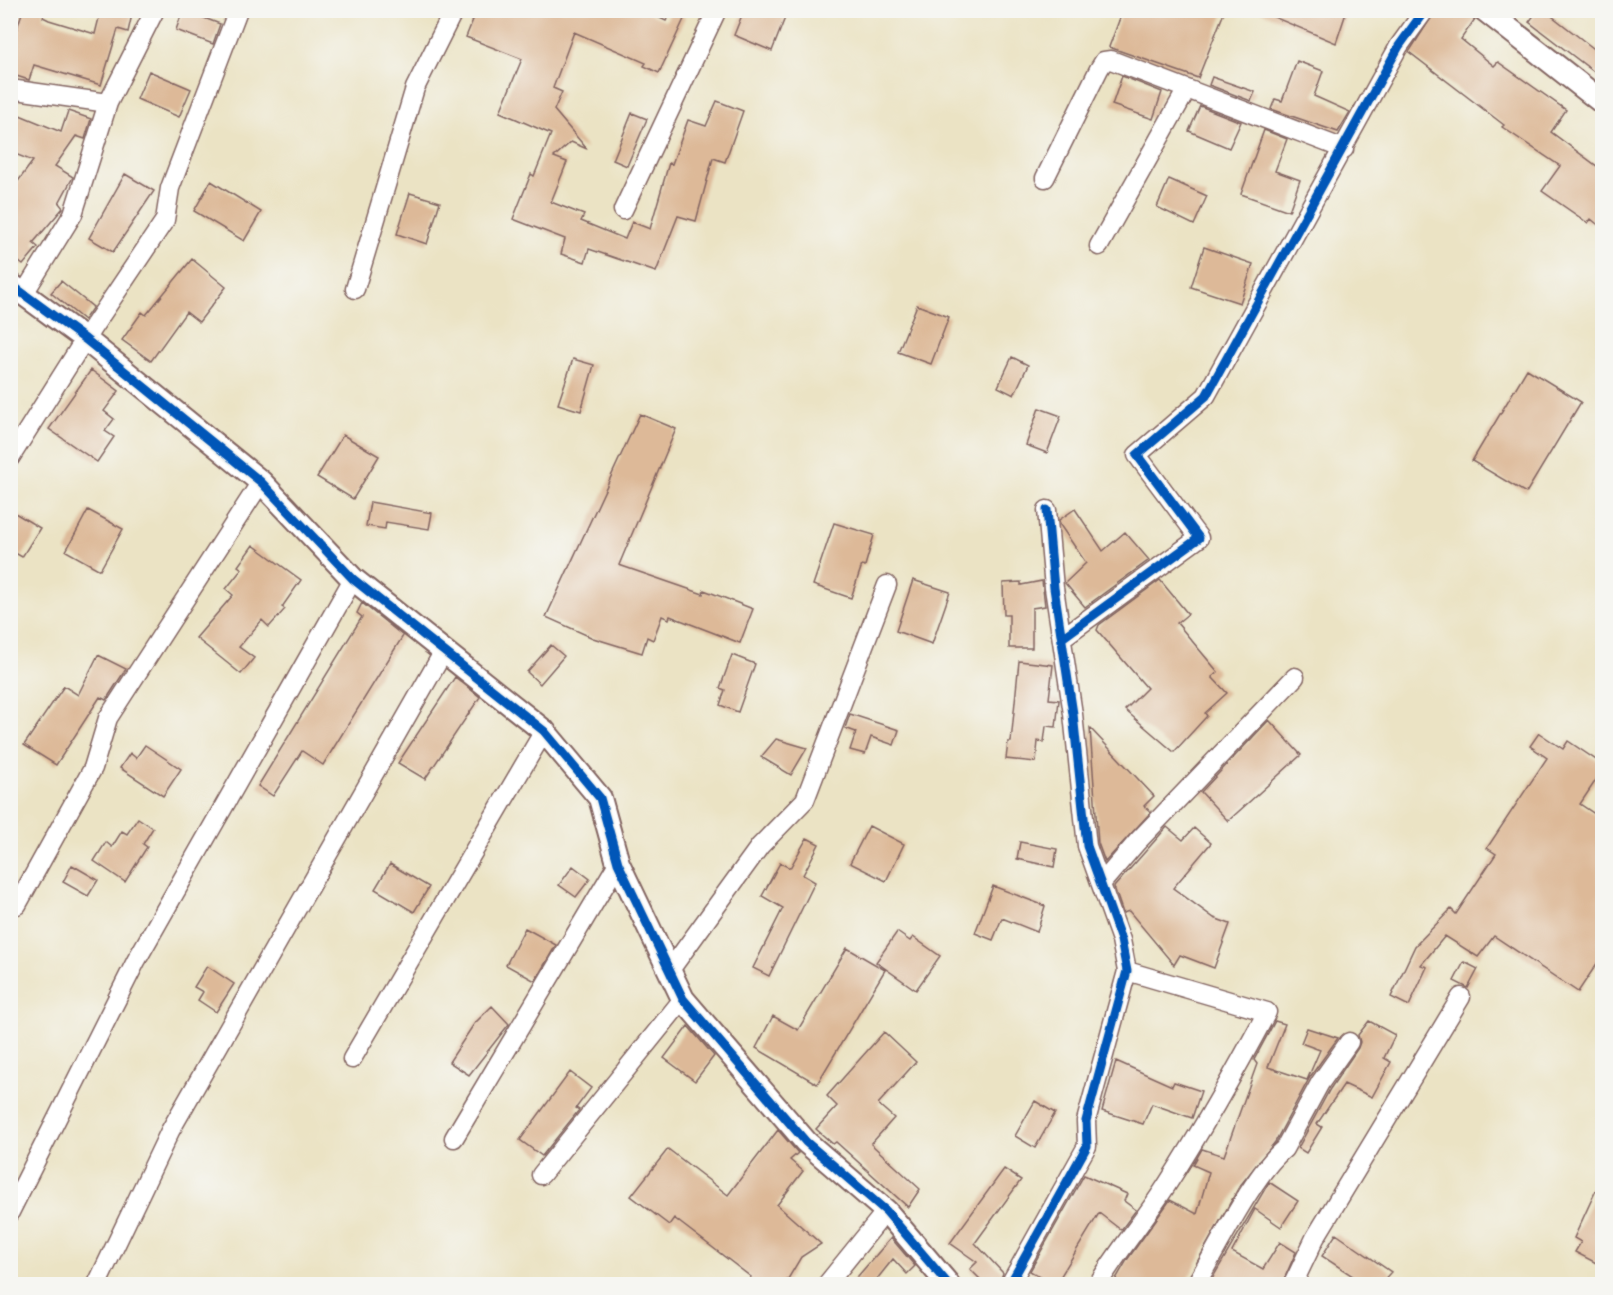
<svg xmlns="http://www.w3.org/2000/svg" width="1613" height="1295" font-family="'Architects Daughter',sans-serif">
<rect width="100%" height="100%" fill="#f6f6f2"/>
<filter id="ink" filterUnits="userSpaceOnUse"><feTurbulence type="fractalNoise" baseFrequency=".0167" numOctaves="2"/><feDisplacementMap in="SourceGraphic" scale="12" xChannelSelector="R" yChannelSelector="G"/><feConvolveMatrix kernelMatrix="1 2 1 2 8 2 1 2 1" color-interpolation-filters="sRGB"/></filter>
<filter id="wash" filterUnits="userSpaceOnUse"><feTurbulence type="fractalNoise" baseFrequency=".008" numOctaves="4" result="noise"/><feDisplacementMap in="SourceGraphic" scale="24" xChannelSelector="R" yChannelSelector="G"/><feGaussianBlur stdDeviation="1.35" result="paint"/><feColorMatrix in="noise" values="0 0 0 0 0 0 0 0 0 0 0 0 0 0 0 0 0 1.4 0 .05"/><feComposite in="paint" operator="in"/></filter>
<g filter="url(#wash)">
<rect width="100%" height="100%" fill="#ebe3c4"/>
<g id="blocks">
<path fill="#ddb998" d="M 23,10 L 45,10 L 43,17 L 49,20 L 95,34 L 101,10 L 133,10 L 128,32 L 118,29 L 101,85 L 34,65 L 29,80 L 10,74 L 10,49 Z
M 183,10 L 220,24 L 213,44 L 176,30 Z
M 477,10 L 643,10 L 666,21 L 671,11 L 685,17 L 659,73 L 644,66 L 646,63 L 574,32 L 553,88 L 562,92 L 554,110 L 587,149 L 571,142 L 554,157 L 567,162 L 551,202 L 584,215 L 581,221 L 625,239 L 632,222 L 650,229 L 669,163 L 672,164 L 688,120 L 706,126 L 717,101 L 743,111 L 725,162 L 713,158 L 696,221 L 678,216 L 656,272 L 589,249 L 585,262 L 561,254 L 565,239 L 513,219 L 531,174 L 534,176 L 551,134 L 500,112 L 522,59 L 466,37 Z
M 744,10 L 788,10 L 772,51 L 734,35 Z
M 1123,10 L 1225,10 L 1198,78 L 1109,47 Z
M 1257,10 L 1347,10 L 1336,43 Z
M 1436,10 L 1472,10 L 1475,19 L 1461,39 L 1494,66 L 1498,62 L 1566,110 L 1551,132 L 1602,170 L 1602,228 L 1591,219 L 1588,223 L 1542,191 L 1560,166 L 1502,127 L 1504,125 L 1409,52 Z
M 1538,10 L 1544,10 L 1602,55 L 1602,78 L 1529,22 Z
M 1297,61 L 1323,71 L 1314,96 L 1350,112 L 1338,132 L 1271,109 L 1275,99 L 1282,101 Z
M 149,71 L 191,89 L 179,117 L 137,99 Z
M 1122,76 L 1162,92 L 1153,119 L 1112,105 Z
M 1212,77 L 1255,92 L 1251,101 L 1209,85 Z
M 1200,106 L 1241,122 L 1229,148 L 1189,131 Z
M 10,111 L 61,132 L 68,111 L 91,119 L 85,139 L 76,136 L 55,166 L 73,177 L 59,203 L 63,208 L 33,243 L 38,247 L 23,265 L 10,255 L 10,192 L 33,161 L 10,152 Z
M 632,113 L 647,119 L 627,166 L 613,160 Z
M 1264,130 L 1287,139 L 1275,171 L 1300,180 L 1289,211 L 1241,194 Z
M 125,174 L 154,191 L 113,252 L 89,238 Z
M 1169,179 L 1207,196 L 1194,225 L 1157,207 Z
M 211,181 L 261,212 L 244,241 L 194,211 Z
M 410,193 L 440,202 L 427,244 L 397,234 Z
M 1204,247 L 1253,264 L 1240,303 L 1191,287 Z
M 192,259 L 226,287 L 199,322 L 186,312 L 151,361 L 122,340 L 142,312 L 146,315 Z
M 61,281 L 93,307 L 84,320 L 51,293 Z
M 917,305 L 949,317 L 931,364 L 898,352 Z
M 1012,357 L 1028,365 L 1014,395 L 998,387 Z
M 573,359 L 594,365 L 581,411 L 558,404 Z
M 1527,369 L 1581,402 L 1526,493 L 1472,461 Z
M 91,370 L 119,391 L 104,411 L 114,419 L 105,431 L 114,437 L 97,462 L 49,429 Z
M 1039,408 L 1061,416 L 1047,453 L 1026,445 Z
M 640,414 L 676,429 L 619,565 L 703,594 L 704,590 L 753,609 L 740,643 L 670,616 L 669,619 L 662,616 L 653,640 L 647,637 L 642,653 L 593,638 L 546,617 Z
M 343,435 L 379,456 L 353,499 L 317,477 Z
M 370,502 L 432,513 L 429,529 L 386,522 L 385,529 L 366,526 Z
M 1075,509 L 1103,551 L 1125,532 L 1149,560 L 1085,607 L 1065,583 L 1086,563 L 1060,525 L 1059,520 Z
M 10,510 L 40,528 L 22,557 L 10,550 Z
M 88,510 L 123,529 L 100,570 L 66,551 Z
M 834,523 L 874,535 L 865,566 L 862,565 L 851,598 L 813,585 Z
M 253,545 L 301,580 L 282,607 L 285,609 L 269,627 L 262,620 L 239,647 L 254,658 L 241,674 L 196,638 L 233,595 L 226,589 L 242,569 L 238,566 Z
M 913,580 L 950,592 L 932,644 L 896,631 Z
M 1160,580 L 1188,614 L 1177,623 L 1218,672 L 1212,677 L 1227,693 L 1205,713 L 1207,716 L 1174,752 L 1125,710 L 1147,688 L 1097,630 L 1099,625 Z
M 1042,581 L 1045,606 L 1032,608 L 1032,648 L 1009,648 L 1009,615 L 1004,615 L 1003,583 L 1021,582 L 1021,585 Z
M 362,603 L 403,636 L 323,765 L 302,751 L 273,796 L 258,786 L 362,617 L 357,613 Z
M 551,645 L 564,656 L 540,684 L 527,672 Z
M 98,655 L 126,669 L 106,700 L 100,697 L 56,765 L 24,745 L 64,686 L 78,695 Z
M 732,655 L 755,664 L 738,712 L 720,705 L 725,690 L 720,688 Z
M 1019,661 L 1053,665 L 1049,699 L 1059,700 L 1056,727 L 1046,726 L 1044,742 L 1038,741 L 1036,762 L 1006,759 L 1008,742 L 1011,742 Z
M 455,677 L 480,697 L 425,779 L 398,763 Z
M 850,714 L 899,730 L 894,745 L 871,737 L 865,754 L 850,750 L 856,732 L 845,728 Z
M 1269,720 L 1301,755 L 1228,821 L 1201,792 Z
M 1090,728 L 1154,796 L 1144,806 L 1151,812 L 1105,862 L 1098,843 Z
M 1539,733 L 1563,749 L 1568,741 L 1602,764 L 1602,771 L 1580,804 L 1602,819 L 1602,956 L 1578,992 L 1494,936 L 1478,957 L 1445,936 L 1421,965 L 1427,967 L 1409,1006 L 1391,997 L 1415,946 L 1451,909 L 1456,914 L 1496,854 L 1487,848 L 1547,758 L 1530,746 Z
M 776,739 L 807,748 L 791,775 L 761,757 Z
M 145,745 L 181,769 L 163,796 L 120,768 L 130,753 L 136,758 Z
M 138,818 L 153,828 L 143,844 L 147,847 L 125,882 L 94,861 L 106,842 L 112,847 L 122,831 L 127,834 Z
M 869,826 L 904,844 L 886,881 L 850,863 Z
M 1167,827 L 1183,840 L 1194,828 L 1211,843 L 1173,888 L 1214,918 L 1230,924 L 1214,968 L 1180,955 L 1174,965 L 1129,911 L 1123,913 L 1114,887 Z
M 807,838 L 819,844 L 803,875 L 815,882 L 769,976 L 753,968 L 783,908 L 762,896 L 780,863 L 790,868 Z
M 1020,842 L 1057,849 L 1054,867 L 1017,859 Z
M 390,864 L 429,887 L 414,912 L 375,889 Z
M 72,865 L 98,880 L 88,896 L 63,882 Z
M 573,866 L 590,879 L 576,897 L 559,885 Z
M 993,886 L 1045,906 L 1037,932 L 1002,918 L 993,940 L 975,933 Z
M 525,928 L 556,945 L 535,981 L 506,965 Z
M 897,932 L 910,941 L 913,937 L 940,956 L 916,990 L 876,962 Z
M 847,948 L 885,970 L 817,1084 L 756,1048 L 773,1016 L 798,1030 Z
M 1464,962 L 1478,969 L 1468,988 L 1454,981 Z
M 207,966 L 234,984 L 216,1012 L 198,1000 L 203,992 L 194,987 Z
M 492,1006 L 509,1024 L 469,1075 L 449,1062 L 474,1024 Z
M 1275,1021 L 1285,1024 L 1268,1067 L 1307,1080 L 1320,1050 L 1301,1043 L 1307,1028 L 1338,1038 L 1310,1077 L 1275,1142 L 1239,1187 L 1185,1284 L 1113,1284 L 1127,1260 L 1170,1200 L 1197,1214 L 1209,1172 L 1193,1165 L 1202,1149 L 1224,1156 L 1257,1064 L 1254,1060 Z
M 1369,1021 L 1395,1035 L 1384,1058 L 1391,1062 L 1372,1097 L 1344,1084 L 1317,1124 L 1322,1127 L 1306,1153 L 1298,1148 L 1330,1089 L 1358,1048 L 1360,1042 L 1358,1035 Z
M 688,1026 L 714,1056 L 695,1081 L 664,1058 Z
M 884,1032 L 916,1062 L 878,1104 L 894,1118 L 871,1144 L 920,1189 L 908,1207 L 836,1142 L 833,1144 L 816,1129 L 837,1106 L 827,1096 Z
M 1116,1061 L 1172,1086 L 1174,1082 L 1201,1091 L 1192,1118 L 1152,1104 L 1143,1124 L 1102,1111 Z
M 570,1072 L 591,1088 L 576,1108 L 579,1110 L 542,1156 L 520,1140 Z
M 1035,1101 L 1055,1113 L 1035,1148 L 1015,1136 Z
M 778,1130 L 798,1153 L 790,1160 L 803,1171 L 777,1205 L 821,1244 L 801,1257 L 785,1284 L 747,1284 L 751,1277 L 674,1218 L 669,1225 L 631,1196 L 668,1149 L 728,1195 Z
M 1004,1169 L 1021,1180 L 975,1243 L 1003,1273 L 999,1284 L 985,1284 L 970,1269 L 977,1262 L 950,1243 Z
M 1084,1175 L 1127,1194 L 1124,1201 L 1136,1210 L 1121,1230 L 1099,1213 L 1056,1284 L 1052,1284 L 1030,1271 Z
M 1602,1177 L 1602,1266 L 1575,1252 L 1581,1242 L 1574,1238 Z
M 1269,1182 L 1298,1201 L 1281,1227 L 1255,1209 L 1232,1252 L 1263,1269 L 1280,1242 L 1296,1252 L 1282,1284 L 1209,1284 Z
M 1336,1234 L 1391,1272 L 1380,1284 L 1365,1284 L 1322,1256 Z
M 891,1238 L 915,1266 L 907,1274 L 893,1259 L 873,1284 L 851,1284 Z"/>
</g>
</g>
<g filter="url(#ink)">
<use href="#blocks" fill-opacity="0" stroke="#826461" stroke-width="1.5"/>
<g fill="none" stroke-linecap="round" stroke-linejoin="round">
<g stroke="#826461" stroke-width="21">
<path id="minor" d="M 10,89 L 108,103
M 1045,178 L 1099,69 L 1104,61 L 1111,60 L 1344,149
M 623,210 L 717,10
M 1099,246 L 1187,89
M 355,289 L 415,88 L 454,10
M 23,295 L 73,214 L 108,103 L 155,10
M 10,458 L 85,339 L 165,220 L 170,188 L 238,10
M 1062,638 L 1199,538 L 1137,455 L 1206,396 L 1399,46 L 1425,10
M 1101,884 L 1137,842 L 1295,677
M 17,905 L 93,768 L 108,718 L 261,482
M 670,970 L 760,846 L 805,800 L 887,585
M 352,1059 L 544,731
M 454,1138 L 618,863
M 541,1175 L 683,999
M 10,1212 L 136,961 L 353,579
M 97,1284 L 170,1131 L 444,651
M 827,1284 L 886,1211
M 1010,1284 L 1087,1146 L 1086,1121 L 1127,971 L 1121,940 L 1087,846 L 1073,714 L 1054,588 L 1047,510
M 1098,1284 C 1119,1249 1146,1218 1168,1183 C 1204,1127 1236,1070 1267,1012 L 1127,971
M 1196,1284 C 1217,1249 1254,1173 1284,1149 L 1320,1083 L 1349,1042
M 1293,1284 L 1315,1238 L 1461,997"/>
</g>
<g stroke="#826461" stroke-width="26">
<path id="tertiary" d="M 1485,10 L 1602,102
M 10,284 L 85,339 L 261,482 L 353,579 L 544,731 L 600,798 L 618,863 L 683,999 L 806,1142 L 886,1211 L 948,1284"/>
</g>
<use href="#minor" stroke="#fff" stroke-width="18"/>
<use href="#tertiary" stroke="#fff" stroke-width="22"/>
<g stroke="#f6f6f2" stroke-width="13">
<path id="cycleway" d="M 10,284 L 85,339 L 261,482 L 353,579 L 544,731 L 600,798 L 618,863 L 683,999 L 806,1142 L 886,1211 L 948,1284
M 1062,638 L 1199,538 L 1137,455 L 1206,396 L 1399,46 L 1425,10
M 1010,1284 L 1087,1146 L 1086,1121 L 1127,971 L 1121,940 L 1087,846 L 1073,714 L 1054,588 L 1047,510"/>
</g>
<use href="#cycleway" stroke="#0057b8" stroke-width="9"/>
</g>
</g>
<rect width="1613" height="1295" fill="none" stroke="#f6f6f2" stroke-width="36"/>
</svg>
